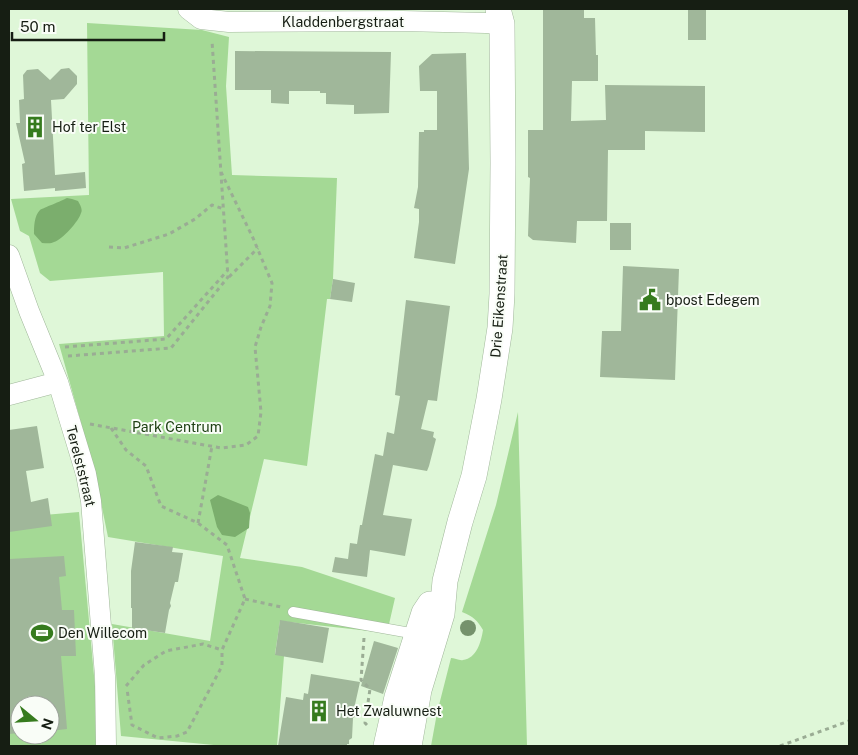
<svg xmlns="http://www.w3.org/2000/svg" width="858" height="755" font-family="'Public Sans',sans-serif">
<rect width="100%" height="100%" fill="#dff7d8"/>
<path fill="#a4d995" fill-rule="evenodd" d="M 87,23 L 202,30 L 229,37 L 226,86 L 232,175 L 337,178 L 333,279 L 330,299 L 327,299 L 307,466 L 264,459 L 240,558 L 302,567 L 395,598 L 387,633 L 280,621 L 275,654 L 284,656 L 277,746 L 224,746 L 121,736 L 112,624 L 210,641 L 223,556 L 108,537 L 95,473 L 59,344 L 164,336 L 163,272 L 50,281 L 40,273 L 29,236 L 20,231 L 11,199 L 89,195 Z
M 518,412 L 527,746 L 431,746 L 437,713 L 451,658 C 454,658 460,661 463,660 C 477,658 481,642 483,630 C 477,620 474,617 462,612 L 496,505 Z
M 79,512 L 99,730 L 98,746 L 9,746 L 9,518 ZM 20,705 L 50,705 L 50,735 L 20,735 Z"/>
<path fill="#7bae6d" d="M 67,198 L 72,199 L 78,201 C 80,205 83,209 81,213 C 79,221 62,240 54,242 C 51,244 46,243 42,243 L 34,234 C 34,227 34,216 40,210 C 43,208 62,201 67,198 Z
M 218,495 L 248,507 L 250,513 L 249,528 L 235,537 L 222,535 L 217,527 L 210,500 Z"/>
<path fill="#a0b79a" d="M 543,9 L 584,9 L 584,18 L 595,18 L 596,55 L 598,55 L 598,81 L 572,81 L 571,121 L 606,120 L 605,85 L 705,86 L 705,132 L 645,131 L 645,150 L 608,150 L 607,221 L 577,221 L 576,243 L 533,240 L 528,236 L 530,178 L 528,177 L 528,130 L 543,130 Z
M 688,9 L 706,9 L 706,40 L 688,40 Z
M 235,51 L 391,52 L 389,113 L 354,114 L 354,105 L 326,104 L 326,93 L 320,93 L 320,91 L 289,91 L 289,104 L 271,103 L 271,90 L 235,90 Z
M 466,53 L 469,169 L 455,264 L 414,258 L 419,222 L 419,209 L 414,208 L 418,187 L 419,132 L 424,132 L 424,130 L 437,130 L 437,91 L 420,91 L 419,66 L 432,54 Z
M 69,68 L 77,76 L 77,84 L 64,99 L 51,100 L 55,175 L 85,172 L 86,188 L 55,191 L 55,188 L 24,191 L 22,164 L 25,163 L 16,123 L 20,123 L 19,100 L 24,99 L 23,75 L 27,70 L 38,69 L 50,80 L 61,69 Z
M 610,223 L 631,223 L 631,250 L 610,250 Z
M 623,266 L 679,269 L 675,380 L 600,377 L 602,331 L 621,331 Z
M 333,279 L 355,283 L 352,302 L 330,299 Z
M 406,300 L 450,306 L 437,401 L 428,400 L 421,429 L 434,432 L 433,437 L 436,439 L 429,466 L 427,471 L 393,465 L 383,515 L 412,519 L 405,556 L 370,550 L 367,577 L 332,572 L 335,557 L 348,559 L 350,543 L 357,544 L 360,525 L 362,525 L 375,454 L 383,456 L 387,432 L 394,434 L 400,396 L 395,395 Z
M 37,426 L 44,468 L 26,471 L 31,502 L 48,498 L 52,526 L 9,532 L 9,430 Z
M 135,542 L 173,547 L 172,552 L 183,553 L 178,582 L 175,582 L 170,603 L 171,606 L 169,610 L 165,633 L 132,628 L 132,608 L 131,608 L 131,571 Z
M 64,556 L 66,576 L 59,577 L 62,610 L 74,610 L 76,656 L 61,656 L 67,729 L 50,731 L 50,705 L 20,705 L 20,733 L 9,734 L 9,559 Z
M 280,620 L 329,628 L 323,663 L 275,655 Z
M 374,641 L 398,648 L 383,694 L 361,686 Z
M 311,674 L 360,682 L 354,709 L 358,715 L 353,718 L 352,738 L 349,740 L 349,744 L 347,744 L 347,746 L 278,746 L 286,697 L 303,700 L 304,693 L 308,694 Z"/>
<g fill="none" stroke-linecap="round" stroke-linejoin="round">
<g stroke="#a0b79a" stroke-width="11">
<path id="service" d="M 293,612 L 416,634"/>
</g>
<g stroke="#a0b79a" stroke-width="21">
<path id="minor" d="M 188,9 L 201,19 L 229,22 L 402,21 L 486,23 L 502,24
M 9,255 L 29,311 L 58,382 L 86,474 L 91,501 L 105,676 L 106,746
M 9,395 L 58,382"/>
</g>
<g stroke="#a0b79a" stroke-width="26">
<path id="tertiary" d="M 386,746 L 397,697 L 424,613 L 430,604
M 409,746 L 419,690 L 442,614 L 445,581 L 460,522 L 474,476 L 489,399 L 500,328 L 502,294 L 503,163 L 502,24 L 498,9"/>
</g>
<path stroke="#9aac94" stroke-width="3" stroke-dasharray="4 4" stroke-linecap="butt" d="M 109,247 L 124,248 L 169,234 L 195,219 L 212,205 L 224,209
M 229,277 L 258,248
M 65,347 L 166,339 L 228,270
M 68,356 L 171,348 L 228,277 L 212,41
M 90,424 L 221,448 L 246,445 L 258,436 L 261,412 L 255,347 L 261,327 L 270,306 L 272,283 L 253,238 L 221,172
M 111,428 L 126,450 L 146,466 L 161,506 L 198,523 L 227,545 L 245,599 L 222,650 L 222,666 L 187,732 L 177,736 L 158,738 L 132,725 L 127,689
M 198,523 L 212,446
M 245,599 L 281,607
M 364,638 L 361,680 L 370,689 L 365,723 L 368,726
M 126,686 L 144,665 L 166,651 L 203,644 L 222,650
M 780,746 L 849,721"/>
<use href="#service" stroke="#fff" stroke-width="10"/>
<use href="#minor" stroke="#fff" stroke-width="20"/>
<use href="#tertiary" stroke="#fff" stroke-width="25"/>
</g>
<circle fill="#75926c" cx="468" cy="628" r="8"/>
<defs>
<g id="building-bare" transform="scale(1.725)"><path d="M-4-6H4V6H1V3H-1V6H-4ZM-2.5-4.3h1.7v1.8h-1.7ZM.8-4.3h1.7v1.8H.8ZM-2.5-1h1.7V.8h-1.7ZM.8-1h1.7V.8H.8Z" fill="#367b1e" stroke="#f9fdf7" stroke-width="2.5" paint-order="stroke"/></g>
<g id="civic-bare" transform="scale(1.725)"><path d="M-.6-6.5H3V-4.5H.6V-3L4-1V1h2V6H-6V1h2V-1L-.6-3ZM-1.2 2.5V6h2.4V2.5Z" fill="#367b1e" stroke="#f9fdf7" stroke-width="2.5" paint-order="stroke"/></g>
<g id="stadium-bare" transform="scale(1.725)"><path d="M0-5a6.5 5 0 1 0 0 10a6.5 5 0 1 0 0-10ZM-3.5-1.8h7v3.6h-7Z" fill="#367b1e" stroke="#f9fdf7" stroke-width="2.5" paint-order="stroke"/></g>
</defs>
<g fill-rule="evenodd">
<use href="#building-bare" x="35" y="127"/>
<use href="#civic-bare" x="650" y="300"/>
<use href="#stadium-bare" x="42" y="633"/>
<use href="#building-bare" x="319" y="711"/>
</g>
<g text-anchor="middle" stroke-width="4" stroke-linejoin="round" paint-order="stroke">
<g font-size="14" fill="#161e13" stroke="#f9fdf7">
<text x="343" y="27">Kladdenbergstraat</text>
<text transform="translate(499 306) rotate(-86)" y="5">Drie Eikenstraat</text>
<text transform="translate(81 466) rotate(76)" y="5">Terelststraat</text>
</g>
<g font-size="14" fill="#161e13" stroke="#f9fdf7" text-anchor="start">
<text x="52" y="132">Hof ter Elst</text>
<text x="666" y="305">bpost Edegem</text>
<text x="58" y="638">Den Willecom</text>
<text x="336" y="716">Het Zwaluwnest</text>
</g>
<g font-size="14" fill="#1e4013" stroke="#f9fdf7">
<text x="177" y="432">Park Centrum</text>
</g>
</g>
<rect width="858" height="755" fill="none" stroke="#161e13" stroke-width="20"/>
<g transform="translate(35 720) rotate(108)"><circle r="24" fill="#f9fdf7" stroke="#9ea49c"/>
<path d="M0-4L9 19L0 12L-9 19Z" fill="#367b1e"/>
<text y="-8" font-size="14" font-weight="bold" text-anchor="middle" fill="#161e13">N</text>
</g>
<path d="M12 32v8h152v-8" fill="none" stroke="#161e13" stroke-width="2.5"/>
<text x="20" y="32" font-size="15" fill="#161e13" stroke="#f9fdf7" stroke-width="4" paint-order="stroke">50 m</text>
</svg>
